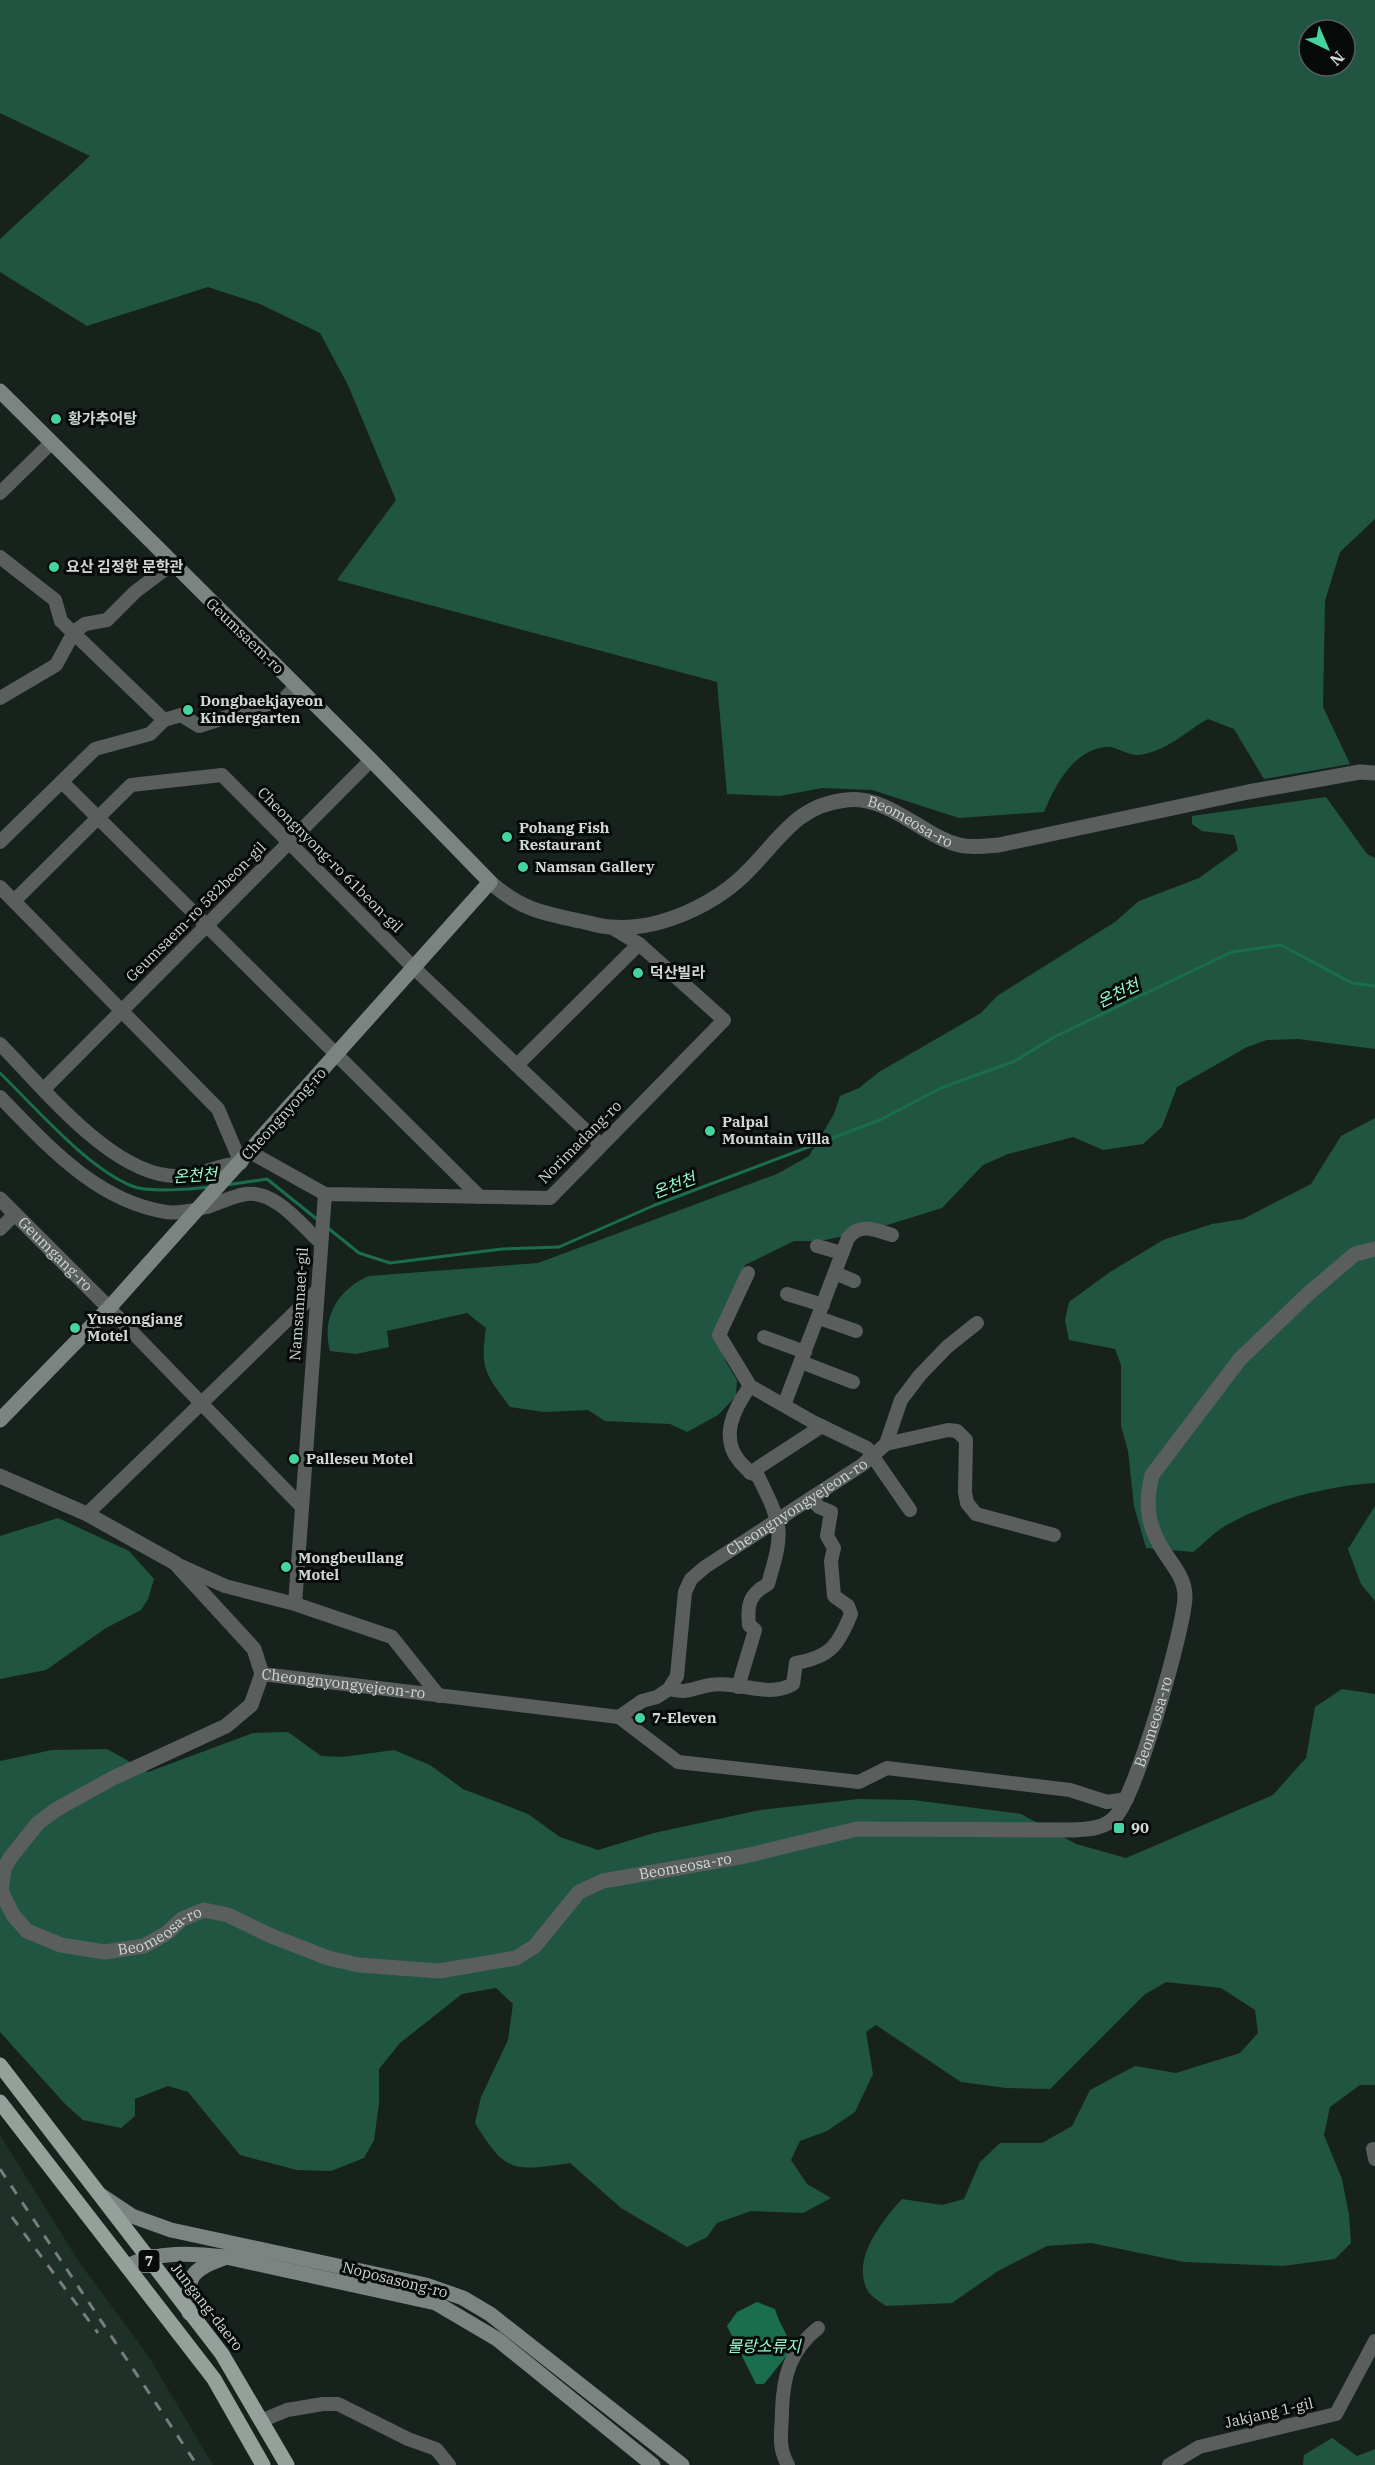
<svg xmlns="http://www.w3.org/2000/svg" width="1375" height="2465" font-family="'IBM Plex Serif','Noto Sans KR',serif">
<rect width="100%" height="100%" fill="#17221d"/>
<path fill="#1f3028" d="M 0,2135 L 79,2262 L 147,2354 L 213,2465 L 0,2465 Z"/>
<path fill="#205641" fill-rule="evenodd" d="M 0,0 L 1375,0 L 1375,519 L 1340,552 L 1325,601 L 1323,707 L 1350,764 L 1264,779 L 1234,729 L 1208,719 C 1186,731 1166,752 1139,755 C 1128,756 1115,745 1104,747 C 1072,752 1055,786 1044,812 L 959,818 L 872,790 L 822,788 L 780,796 L 727,794 L 717,682 L 337,580 L 396,500 L 348,385 L 320,333 L 260,304 L 208,287 L 87,326 L 0,272 L 0,239 L 90,156 L 0,113 ZM 1309,30 L 1345,30 L 1345,66 L 1309,66 Z
M 1326,797 L 1367,854 L 1375,858 L 1375,1049 L 1298,1039 L 1267,1040 L 1247,1047 L 1177,1087 L 1162,1127 L 1143,1144 L 1103,1150 L 1073,1137 L 1008,1154 L 983,1165 L 942,1208 L 868,1231 L 820,1241 L 794,1241 L 745,1265 L 715,1330 L 726,1362 L 737,1380 L 736,1396 L 718,1415 L 687,1432 L 670,1424 L 605,1421 L 588,1410 L 544,1412 L 510,1407 C 485,1373 480,1370 486,1328 L 467,1313 L 387,1331 L 389,1347 L 356,1354 L 330,1351 C 321,1318 338,1289 369,1276 L 538,1263 L 777,1174 L 809,1156 L 834,1114 L 840,1096 L 859,1088 L 879,1072 L 981,1013 L 997,996 L 1115,922 L 1139,901 L 1199,878 L 1238,850 L 1234,835 L 1202,831 L 1192,824 L 1192,816 Z
M 1375,1118 L 1375,1483 C 1324,1486 1270,1501 1225,1526 C 1214,1532 1204,1544 1193,1552 L 1146,1548 L 1134,1506 L 1128,1451 L 1121,1426 L 1121,1365 L 1115,1349 L 1069,1340 L 1065,1320 L 1069,1302 L 1110,1272 L 1163,1240 L 1212,1224 L 1243,1219 L 1311,1184 L 1341,1136 Z
M 1375,1506 L 1375,1601 L 1361,1584 L 1348,1549 Z
M 58,1518 L 129,1551 L 154,1579 L 148,1599 L 141,1610 L 106,1628 L 46,1670 L 0,1679 L 0,1536 Z
M 1342,1689 L 1375,1694 L 1375,2085 L 1360,2085 L 1330,2107 L 1324,2135 L 1342,2179 L 1349,2215 L 1351,2243 L 1335,2259 L 1283,2266 L 1184,2262 L 1091,2243 L 1047,2246 L 998,2271 L 952,2303 L 886,2306 C 881,2302 871,2297 868,2291 C 850,2260 883,2220 902,2199 L 942,2205 L 964,2199 L 980,2162 L 1000,2143 L 1042,2143 L 1072,2126 L 1090,2090 L 1135,2066 L 1176,2073 L 1240,2053 L 1258,2033 L 1255,2010 L 1221,1988 L 1166,1982 L 1144,1995 L 1050,2089 L 1006,2088 L 961,2082 L 876,2025 L 866,2032 L 873,2074 L 855,2112 L 827,2131 L 800,2141 L 791,2160 L 807,2184 L 831,2198 L 803,2213 L 751,2211 L 717,2223 L 707,2237 L 687,2247 L 621,2208 L 570,2163 C 514,2171 506,2174 475,2123 L 481,2097 L 508,2040 L 513,2004 L 496,1988 L 462,1994 L 400,2043 L 379,2069 L 379,2104 L 374,2140 L 364,2158 L 331,2171 L 297,2170 L 240,2155 L 188,2092 L 168,2086 L 135,2099 L 135,2116 L 121,2128 L 83,2120 L 66,2105 L 0,2032 L 0,1761 L 52,1750 L 107,1749 L 148,1772 L 253,1733 L 288,1732 L 321,1756 L 343,1757 L 394,1750 L 430,1765 L 463,1789 L 528,1814 L 560,1837 L 598,1850 L 654,1833 L 760,1810 L 859,1799 L 913,1800 L 1021,1814 L 1076,1844 L 1126,1858 L 1273,1795 L 1306,1758 L 1315,1707 Z
M 1332,2438 L 1357,2456 L 1375,2449 L 1375,2465 L 1303,2465 L 1304,2455 Z"/>
<path fill="#1a6d4f" d="M 757,2302 L 775,2309 C 779,2324 788,2334 792,2349 L 764,2384 L 756,2384 L 727,2326 L 737,2312 Z"/>
<g fill="none" stroke-linecap="round" stroke-linejoin="round">
<path stroke="#1a6d4f" stroke-width="3" d="M 0,1073 C 36,1108 86,1167 132,1186 C 148,1193 193,1189 210,1187
M 226,1185 L 267,1179 L 318,1220
M 328,1228 L 359,1253 L 390,1263 L 502,1249 L 559,1247 L 655,1205 L 880,1120 L 941,1088 L 1015,1061 L 1054,1037 L 1232,952 L 1281,945 L 1352,983 L 1375,986"/>
<g stroke="#5a5f5d" stroke-width="14">
<path d="M 0,493 L 51,443"/>
<path d="M 0,557 L 55,600 L 61,621 L 164,720"/>
<path d="M 0,698 L 56,665 L 74,632 L 85,624 L 107,620 L 135,592 L 172,564"/>
<path d="M 62,782 L 480,1197"/>
<path d="M 0,842 L 95,749 L 150,734 L 164,720 L 181,715 L 199,726 L 284,699 L 296,686"/>
<path d="M 0,887 L 218,1109 L 241,1163 C 220,1164 202,1175 182,1176 C 116,1181 43,1087 0,1044"/>
<path d="M 14,901 L 131,785 L 222,775 L 415,969 L 601,1145"/>
<path d="M 517,1065 L 639,944"/>
<path d="M 44,1089 L 371,760"/>
<path d="M 0,1097 C 47,1145 96,1201 166,1212 C 180,1214 193,1210 207,1207 C 219,1203 233,1196 246,1194 C 275,1190 301,1225 320,1242"/>
<path d="M 250,1152 L 325,1194 L 550,1198 L 724,1020 L 639,944 L 611,927"/>
<path d="M 0,1229 L 15,1214"/>
<path d="M 817,1246 L 842,1253"/>
<path d="M 748,1273 L 719,1335 L 750,1386 L 813,1422 L 867,1448 L 910,1510"/>
<path d="M 835,1273 L 854,1281"/>
<path d="M 787,1294 L 823,1305"/>
<path d="M 109,1308 L 301,1506"/>
<path d="M 819,1318 L 856,1331"/>
<path d="M 764,1337 L 805,1352"/>
<path d="M 801,1362 L 853,1382"/>
<path d="M 784,1405 L 848,1238 C 861,1222 875,1230 892,1235"/>
<path d="M 886,1444 L 948,1430 L 957,1431 L 966,1440 L 965,1492 L 967,1503 L 976,1514 L 1054,1535"/>
<path d="M 750,1473 L 822,1426"/>
<path d="M 87,1514 L 317,1291"/>
<path d="M 176,1564 L 225,1586 L 295,1604 L 392,1637 L 439,1696"/>
<path d="M 295,1604 L 325,1194"/>
<path id="s1" d="M 262,1674 L 619,1717 L 678,1762 L 859,1782 L 887,1768 L 1070,1790 L 1107,1802 L 1127,1799"/>
<path d="M 738,1687 L 755,1630 L 749,1625 C 747,1605 749,1594 768,1584 C 784,1530 783,1527 758,1476 C 749,1473 746,1468 740,1462 C 719,1437 734,1409 750,1386"/>
<path d="M 669,1689 C 689,1694 692,1688 710,1685 C 737,1680 768,1699 793,1684 L 796,1663 C 830,1657 838,1646 851,1614 L 848,1606 L 834,1596 L 831,1561 L 834,1548 L 827,1536 L 831,1512 L 819,1507 L 811,1498"/>
<path id="s2" d="M 619,1717 L 642,1701 L 657,1697 L 669,1689 L 677,1676 L 685,1592 L 691,1579 L 705,1567 L 862,1465 L 886,1444 L 901,1400 L 920,1375 L 947,1347 L 977,1323"/>
<path d="M 1373,2149 L 1375,2159"/>
<path d="M 263,2420 L 287,2410 L 323,2404 L 338,2404 L 408,2439 L 436,2449 L 449,2465"/>
<path d="M 788,2465 C 777,2446 782,2431 782,2411 C 783,2377 790,2350 818,2328"/>
<path d="M 1169,2465 L 1199,2447 L 1336,2414 L 1375,2341"/>
</g>
<g stroke="#5a5f5d" stroke-width="15">
<path id="s3" d="M 490,882 C 520,909 542,913 580,921 C 590,923 601,927 611,927 C 660,931 717,904 750,869 C 781,837 798,805 846,800 C 889,795 922,836 959,845 C 972,848 986,846 999,845 L 1248,792 L 1360,772 L 1375,773"/>
<path id="s4" d="M 0,1199 L 109,1308"/>
<path id="s5" d="M 0,1476 L 87,1514 L 175,1563 L 254,1649 L 262,1674 L 251,1705 L 226,1726 L 113,1778 L 57,1809 L 38,1823 L 10,1858 L 4,1869 L 1,1891 L 13,1915 L 27,1931 L 61,1945 L 105,1952 L 144,1946 L 167,1933 L 182,1919 L 204,1910 L 228,1915 L 269,1935 L 328,1958 L 359,1965 L 439,1971 L 516,1958 L 535,1946 L 579,1892 L 603,1881 L 745,1856 L 857,1829 L 1073,1830 C 1088,1829 1104,1829 1115,1817 C 1136,1796 1184,1630 1185,1597 C 1185,1575 1169,1562 1160,1545 C 1146,1521 1146,1500 1152,1475 L 1240,1359 L 1309,1293 L 1355,1254 L 1375,1249"/>
</g>
<path stroke="#7b8480" stroke-width="15" d="M 0,391 L 371,760 L 490,882 L 109,1308 L 0,1420
M 102,2196 L 132,2216 L 171,2230 L 426,2285 L 463,2298 L 490,2314 L 682,2465
M 127,2266 C 158,2251 192,2253 226,2257 L 436,2303 L 497,2339 L 653,2465
M 189,2313 C 187,2276 189,2271 224,2258"/>
<path stroke="#95a09b" stroke-width="15" d="M 0,2065 L 222,2354 L 287,2465
M 0,2102 L 214,2379 L 263,2465"/>
<path stroke="#757e7a" stroke-width="3" stroke-dasharray="10 10" stroke-linecap="butt" d="M 0,2169 L 197,2465
M 12,2217 L 98,2333"/>
</g>
<g fill="#44d49f" stroke="#060a08" stroke-width="2">
<circle cx="56" cy="419" r="6"/>
<circle cx="54" cy="567" r="6"/>
<circle cx="188" cy="710" r="6"/>
<circle cx="507" cy="837" r="6"/>
<circle cx="523" cy="867" r="6"/>
<circle cx="638" cy="973" r="6"/>
<circle cx="710" cy="1131" r="6"/>
<circle cx="75" cy="1328" r="6"/>
<circle cx="294" cy="1459" r="6"/>
<circle cx="286" cy="1567" r="6"/>
<circle cx="640" cy="1718" r="6"/>
<rect x="1113" y="1822" width="12" height="12" rx="3"/>
</g>
<g text-anchor="middle" stroke-width="6" stroke-linejoin="round" paint-order="stroke">
<rect fill="#060a08" stroke="#939a96" stroke-width="1.5" x="138.5" y="2250" width="21" height="22" rx="4.5"/>
<g font-size="14" font-weight="bold" fill="#d0d7d3">
<text x="149" y="2266">7</text>
</g>
<g font-size="15" font-weight="bold" fill="#d0d7d3" stroke="#060a08" text-anchor="start">
<text x="68" y="424">황가추어탕</text>
<text x="66" y="572">요산 김정한 문학관</text>
<text x="200" y="706">Dongbaekjayeon<tspan x="200" dy="17">Kindergarten</tspan></text>
<text x="519" y="833">Pohang Fish<tspan x="519" dy="17">Restaurant</tspan></text>
<text x="535" y="872">Namsan Gallery</text>
<text x="650" y="978">덕산빌라</text>
<text x="722" y="1127">Palpal<tspan x="722" dy="17">Mountain Villa</tspan></text>
<text x="87" y="1324">Yuseongjang<tspan x="87" dy="17">Motel</tspan></text>
<text x="306" y="1464">Palleseu Motel</text>
<text x="298" y="1563">Mongbeullang<tspan x="298" dy="17">Motel</tspan></text>
<text x="652" y="1723">7-Eleven</text>
<text x="1131" y="1833">90</text>
</g>
<g font-size="15" fill="#d0d7d3" stroke="#060a08">
<text transform="translate(245 636) rotate(44)" y="5">Geumsaem-ro</text>
<text dy="5" stroke="none"><textPath href="#s3" startOffset="477">Beomeosa-ro</textPath></text>
<text transform="translate(330 860) rotate(45)" y="5">Cheongnyong-ro 61beon-gil</text>
<text transform="translate(196 912) rotate(-45)" y="5">Geumsaem-ro 582beon-gil</text>
<text transform="translate(284 1114) rotate(-48)" y="5">Cheongnyong-ro</text>
<text transform="translate(580 1142) rotate(-45)" y="5">Norimadang-ro</text>
<text dy="5" stroke="none"><textPath href="#s4" startOffset="78">Geumgang-ro</textPath></text>
<text transform="translate(299 1304) rotate(-86)" y="5">Namsannaet-gil</text>
<text dy="5" stroke="none"><textPath href="#s2" startOffset="300">Cheongnyongyejeon-ro</textPath></text>
<text dy="5" stroke="none"><textPath href="#s1" startOffset="82">Cheongnyongyejeon-ro</textPath></text>
<text dy="5" stroke="none"><textPath href="#s5" startOffset="2001">Beomeosa-ro</textPath></text>
<text dy="5" stroke="none"><textPath href="#s5" startOffset="1461">Beomeosa-ro</textPath></text>
<text dy="5" stroke="none"><textPath href="#s5" startOffset="885">Beomeosa-ro</textPath></text>
<text transform="translate(395 2280) rotate(14)" y="5">Noposasong-ro</text>
<text transform="translate(207 2307) rotate(52)" y="5">Jungang-daero</text>
<text transform="translate(1269 2413) rotate(-13)" y="5">Jakjang 1-gil</text>
</g>
<g font-size="16" font-style="italic" fill="#95fbcf" stroke="#060a08">
<text transform="translate(1118 993) rotate(-26)" y="6">온천천</text>
<text transform="translate(195 1175) rotate(-4)" y="6">온천천</text>
<text transform="translate(674 1185) rotate(-21)" y="6">온천천</text>
<text x="764" y="2352">물랑소류지</text>
</g>
</g>
<g transform="translate(1327 48) rotate(136)"><circle r="28" fill="#060a08" stroke="#575c59" stroke-width="1.5"/>
<path d="M0-4.5L10 22L0 15L-10 22Z" fill="#44d49f"/>
<text y="-9" font-size="16" font-weight="bold" text-anchor="middle" fill="#d0d7d3">N</text>
</g>
</svg>
